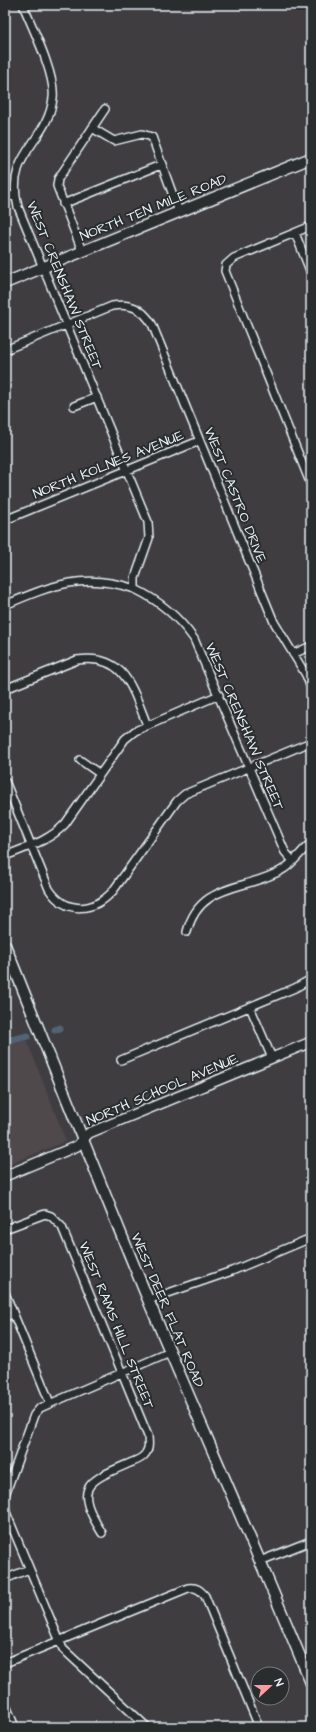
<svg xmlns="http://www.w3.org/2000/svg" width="316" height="1732" font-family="'Architects Daughter',sans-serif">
<rect width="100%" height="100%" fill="#403d40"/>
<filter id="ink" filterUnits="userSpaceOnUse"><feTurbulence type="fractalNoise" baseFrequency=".025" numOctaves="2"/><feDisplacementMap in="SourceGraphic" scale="8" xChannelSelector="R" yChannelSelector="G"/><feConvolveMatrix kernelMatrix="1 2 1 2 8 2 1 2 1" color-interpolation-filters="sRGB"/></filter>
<g filter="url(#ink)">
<path fill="#50484c" d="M 9,1040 L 27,1041 L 66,1141 L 5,1166 L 5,1042 Z"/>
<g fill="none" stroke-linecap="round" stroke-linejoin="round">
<path stroke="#516374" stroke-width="7" d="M 55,1030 L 60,1028
M 5,1041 L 28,1036"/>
<g stroke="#e8f1f8" stroke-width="10">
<path id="minor" d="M 23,5 C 32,27 56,75 53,98 C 48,143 4,153 18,207 L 148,522 L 149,538 L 135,578 L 135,589 C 160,601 178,616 194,639 L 285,852 L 293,861
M 92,128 L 114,141 L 142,134 L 152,137 L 179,212
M 5,197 L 15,195
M 63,204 L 163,164
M 311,226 L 234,258 L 226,265 L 225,271 L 311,485
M 295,233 L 311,273
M 82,251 L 57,186 L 58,179 L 105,109
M 5,350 L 112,306 C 130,303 142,308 152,324 L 274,622 L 306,675 L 311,688
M 74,406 L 97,397
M 5,520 L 199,441
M 5,605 C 52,585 84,572 135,589
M 293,654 L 311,646
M 5,689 L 77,660 C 125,653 132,688 147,725
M 80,760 L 100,774
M 5,781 L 49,889 C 66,915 94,912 113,891 L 177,801 L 185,794 L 311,742
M 5,856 C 27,847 49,841 65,824 L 125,739 L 135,731 L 219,695
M 187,932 C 199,882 246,891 282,870 C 293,864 301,851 311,843
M 250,1007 L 272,1058
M 121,1060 L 295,988 L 311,979
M 5,1229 L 45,1214 L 51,1216 L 62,1227 L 148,1436 C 148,1439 149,1445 148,1448 C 146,1457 138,1460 130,1463 C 86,1482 73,1486 102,1533
M 5,1293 L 50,1403
M 148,1300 L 232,1271 L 311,1238
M 5,1317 L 13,1314
M 5,1495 L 34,1415 L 40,1408 L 170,1352
M 5,1510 L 63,1649 L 147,1727
M 260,1561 L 311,1541
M 5,1579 L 29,1569
M 5,1663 L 188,1588 C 197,1587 200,1590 205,1596 L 259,1727
M 5,1703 L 15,1727"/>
</g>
<g stroke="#e8f1f8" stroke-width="12">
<path id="tertiary" d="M 5,1176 L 77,1146 L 89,1133 L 311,1042"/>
</g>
<g stroke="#e8f1f8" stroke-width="13">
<path id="secondary" d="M 5,283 L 311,158
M 5,945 C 53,1064 100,1184 149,1302 C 203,1430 259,1556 311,1683"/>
</g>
<use href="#minor" stroke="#2a2d2e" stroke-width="7"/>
<use href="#tertiary" stroke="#2a2d2e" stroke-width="9"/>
<use href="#secondary" stroke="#2a2d2e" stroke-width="10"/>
</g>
</g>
<g text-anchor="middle" stroke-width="4" stroke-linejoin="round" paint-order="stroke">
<g font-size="14" fill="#e8f1f8" stroke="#2a2d2e">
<text transform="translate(153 207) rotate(-22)" y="5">NORTH TEN MILE ROAD</text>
<text transform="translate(65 285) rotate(68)" y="5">WEST CRENSHAW STREET</text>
<text transform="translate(108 464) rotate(-22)" y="5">NORTH KOLNES AVENUE</text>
<text transform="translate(236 495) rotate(68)" y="5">WEST CASTRO DRIVE</text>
<text transform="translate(245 726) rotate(67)" y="5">WEST CRENSHAW STREET</text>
<text transform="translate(162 1089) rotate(-23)" y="5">NORTH SCHOOL AVENUE</text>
<text transform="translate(168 1310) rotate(67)" y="5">WEST DEER FLAT ROAD</text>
<text transform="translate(117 1325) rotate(68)" y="5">WEST RAMS HILL STREET</text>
</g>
</g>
<rect width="316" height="1732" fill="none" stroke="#2a2d2e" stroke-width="20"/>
<rect x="10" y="10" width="296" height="1712" fill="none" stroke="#e8f1f8" stroke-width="1.5" filter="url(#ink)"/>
<g transform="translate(270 1686) rotate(68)"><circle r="19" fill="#2a2d2e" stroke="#767b7f"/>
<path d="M0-3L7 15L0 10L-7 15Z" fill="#ff9aa2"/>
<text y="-6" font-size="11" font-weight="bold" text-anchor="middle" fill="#e8f1f8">N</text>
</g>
</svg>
